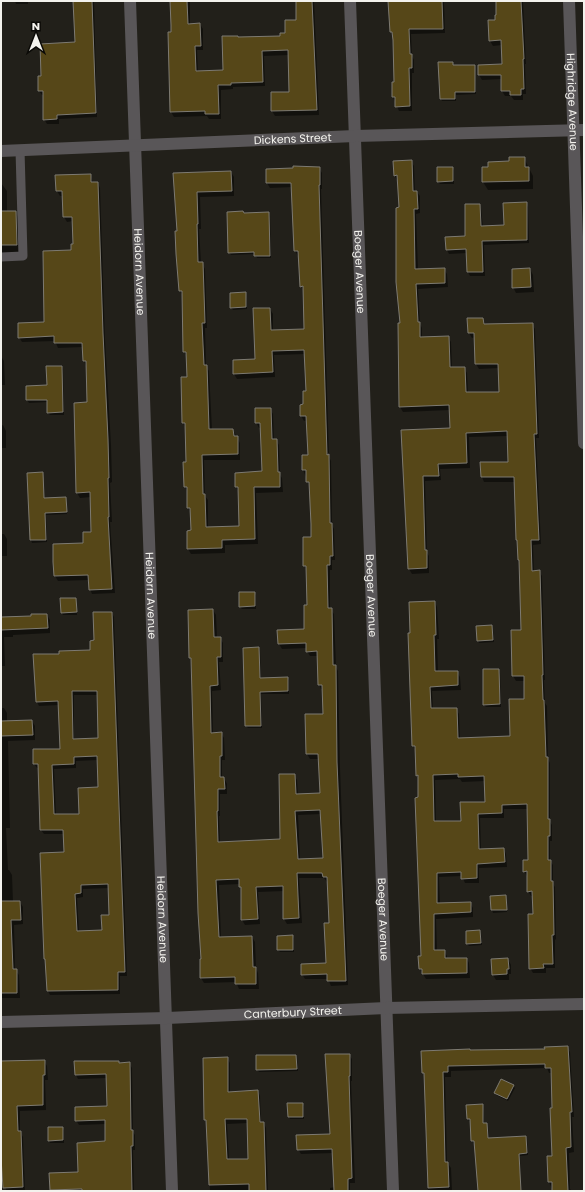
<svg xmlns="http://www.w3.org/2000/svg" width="585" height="1192" font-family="Poppins,sans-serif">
<rect width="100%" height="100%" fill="#22201a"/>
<path fill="#0007" fill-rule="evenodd" d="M 15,1 L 28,1 L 28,4 L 16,4 Z
M 74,1 L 94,1 L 97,117 L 59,119 L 59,124 L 47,124 L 44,119 L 44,95 L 42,95 L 39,91 L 42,77 L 76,43 Z
M 171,1 L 190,1 L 190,25 L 200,24 L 203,29 L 203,50 L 197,50 L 198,72 L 224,71 L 238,38 L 281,37 L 286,34 L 297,21 L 297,2 L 292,1 L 314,1 L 319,115 L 275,116 L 272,111 L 290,93 L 289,55 L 264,56 L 265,86 L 233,87 L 233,89 L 221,90 L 221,119 L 209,119 L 207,116 L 174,117 L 171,112 L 169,33 L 172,33 Z
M 390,1 L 443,1 L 444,3 L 445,33 L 411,34 L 412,56 L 414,60 L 414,73 L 412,73 L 412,111 L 399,111 L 393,97 L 395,83 L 393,36 L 391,32 Z
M 497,1 L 523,1 L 526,64 L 525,64 L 526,94 L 523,94 L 523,100 L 514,100 L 511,96 L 505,96 L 502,91 L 502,79 L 482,80 L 479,75 L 503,65 L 502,45 L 493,46 L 490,41 L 496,21 Z
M 452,63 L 453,65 L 474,66 L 475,68 L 476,94 L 456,95 L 456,101 L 442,101 L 441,99 Z
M 524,158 L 533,176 L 533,189 L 488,190 L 483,182 L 490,168 Z
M 411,161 L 414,166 L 415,192 L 417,192 L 420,196 L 420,213 L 416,214 L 418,270 L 444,269 L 447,274 L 448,287 L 418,289 L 420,324 L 422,328 L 422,338 L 448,337 L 451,342 L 452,368 L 464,368 L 467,373 L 468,393 L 500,393 L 499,368 L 479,369 L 476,364 L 475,337 L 472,338 L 469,333 L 483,319 L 486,325 L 532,324 L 535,329 L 539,438 L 536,438 L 541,544 L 533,545 L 534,572 L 539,571 L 542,576 L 545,680 L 544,680 L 545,703 L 547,706 L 548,759 L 550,763 L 550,822 L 552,825 L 552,841 L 550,841 L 550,861 L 553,865 L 553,884 L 555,887 L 556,939 L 555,940 L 555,968 L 546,968 L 546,973 L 533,973 L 530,968 L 534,915 L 533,896 L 531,896 L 528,891 L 527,876 L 524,871 L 529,861 L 528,809 L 504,809 L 504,818 L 480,818 L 481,850 L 504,849 L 506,854 L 507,867 L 479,868 L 479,883 L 465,883 L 462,876 L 439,877 L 440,904 L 470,903 L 473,908 L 473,917 L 436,919 L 437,951 L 444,951 L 447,956 L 447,959 L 467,959 L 469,963 L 470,978 L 426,979 L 420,969 L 422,957 L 419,779 L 417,775 L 416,751 L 413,746 L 411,634 L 435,602 L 437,607 L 439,639 L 437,639 L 438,672 L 457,672 L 460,677 L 461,690 L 432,691 L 433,709 L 456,709 L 459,714 L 460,739 L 511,737 L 525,700 L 525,681 L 516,681 L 513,676 L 512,631 L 522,631 L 520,563 L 519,560 L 518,542 L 517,540 L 515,482 L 484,482 L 482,477 L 509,462 L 508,436 L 469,437 L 470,468 L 440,469 L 441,480 L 425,481 L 427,553 L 429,556 L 429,573 L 412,574 L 409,569 L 402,431 L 451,429 L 450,410 L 403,412 L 400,407 L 400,208 L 399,180 L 397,180 L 394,175 ZM 460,779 L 462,782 L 485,781 L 486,803 L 462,822 L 436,822 L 435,780 Z
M 319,168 L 322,173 L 322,189 L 321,189 L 329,457 L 331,461 L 332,525 L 334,529 L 335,560 L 332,560 L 332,570 L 330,570 L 330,609 L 334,614 L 336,667 L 338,671 L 340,768 L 348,985 L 331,986 L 328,979 L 305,979 L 302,974 L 327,964 L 330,924 L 328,882 L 327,882 L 324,878 L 299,878 L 302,923 L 287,924 L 284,919 L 284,891 L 258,892 L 260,924 L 245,925 L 242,920 L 242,889 L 240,884 L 219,885 L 221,938 L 252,937 L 255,942 L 256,968 L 258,973 L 259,989 L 239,989 L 236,982 L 204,983 L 201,978 L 202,960 L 189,611 L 213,610 L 216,615 L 217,638 L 220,638 L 223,643 L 223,662 L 219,662 L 221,690 L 212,691 L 213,733 L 221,733 L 224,738 L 225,760 L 222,760 L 222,778 L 224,778 L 227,784 L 227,794 L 220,794 L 220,816 L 219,816 L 220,842 L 281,840 L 294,775 L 297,780 L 298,795 L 321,794 L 320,759 L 310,759 L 307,754 L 306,715 L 324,715 L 323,689 L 321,689 L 319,684 L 318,656 L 310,656 L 307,651 L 307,648 L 282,649 L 279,644 L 278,630 L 305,630 L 308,606 L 307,570 L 304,565 L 312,538 L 310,487 L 303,470 L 303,456 L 309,456 L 308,420 L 304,421 L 301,416 L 307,392 L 306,354 L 274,355 L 275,377 L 237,379 L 234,374 L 234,361 L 256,360 L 270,309 L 273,314 L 273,331 L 305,330 L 304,291 L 301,286 L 300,256 L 298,256 L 295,251 L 293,187 L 270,188 L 267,183 L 267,170 ZM 322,814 L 324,859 L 300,860 L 298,815 Z
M 452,168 L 454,170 L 454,184 L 440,184 L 438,182 Z
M 231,172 L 234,177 L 234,196 L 200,197 L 201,229 L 199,229 L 201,263 L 202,263 L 205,269 L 207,328 L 205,328 L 206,366 L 209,371 L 212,430 L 233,430 L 240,443 L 240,460 L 204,460 L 205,496 L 208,500 L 208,528 L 240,527 L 239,492 L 236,487 L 236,474 L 263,472 L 261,428 L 259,428 L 256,422 L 270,409 L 273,414 L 274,440 L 276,440 L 279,445 L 280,475 L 282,478 L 283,492 L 256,493 L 258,544 L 225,545 L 225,553 L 191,554 L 188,549 L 192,531 L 192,514 L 188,508 L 188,492 L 185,487 L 187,463 L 186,429 L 183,423 L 188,378 L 188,358 L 184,352 L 183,296 L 180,291 L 177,254 L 178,232 L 174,174 Z
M 90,175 L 93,183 L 98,183 L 100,188 L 105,339 L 111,445 L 112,482 L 110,483 L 112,522 L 110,522 L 115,593 L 92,594 L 90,589 L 89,580 L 58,581 L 55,576 L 54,545 L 84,544 L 92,533 L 91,497 L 80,498 L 77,493 L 88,403 L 86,366 L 84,361 L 83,347 L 58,348 L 55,341 L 22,342 L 19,337 L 45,323 L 74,245 L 73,221 L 67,222 L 64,217 L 63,196 L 60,196 L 57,191 Z
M 1,183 L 7,191 L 7,212 L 15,212 L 20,220 L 21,253 L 1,253 Z
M 526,203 L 528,207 L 529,243 L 484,245 L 485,276 L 470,276 L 468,272 L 467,253 L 449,254 L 447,250 L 466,237 L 479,205 L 481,208 L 483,227 L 505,226 Z
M 269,213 L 270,216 L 271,258 L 257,258 L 255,254 L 231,255 L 229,252 Z
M 530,269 L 533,275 L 534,292 L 516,293 L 513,287 Z
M 245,293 L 246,296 L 247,309 L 233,310 L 231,307 Z
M 1,356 L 4,361 L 5,385 L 1,385 Z
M 62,367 L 63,369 L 64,415 L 50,415 L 48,413 L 48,402 L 29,403 L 27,400 L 27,387 L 48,386 Z
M 3,425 L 6,431 L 6,448 L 1,448 L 1,426 Z
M 42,473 L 43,476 L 44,499 L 66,498 L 67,501 L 67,514 L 46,515 L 47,542 L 32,543 L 31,540 L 28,474 Z
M 1,534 L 4,534 L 7,539 L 7,556 L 1,556 Z
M 254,593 L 256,595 L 256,609 L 242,609 L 240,607 Z
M 76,599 L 77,601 L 77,615 L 63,615 L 62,613 Z
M 112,613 L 114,617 L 127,976 L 120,976 L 120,994 L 50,995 L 48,991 L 65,853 L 64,834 L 44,834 L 41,830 L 40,768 L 37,768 L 34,764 L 61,749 L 59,705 L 39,706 L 37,702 L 60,655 L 91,651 ZM 74,695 L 98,695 L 99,739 L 74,739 ZM 98,760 L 99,788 L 80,815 L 56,815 L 54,769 L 76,768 L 76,761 ZM 110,888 L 110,916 L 103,931 L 79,932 L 77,898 L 83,897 L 83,889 Z
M 47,615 L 50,620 L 50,633 L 13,635 L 13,637 L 4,637 L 5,666 L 1,666 L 1,618 L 32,617 Z
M 492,626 L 493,629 L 494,642 L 479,643 L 478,640 Z
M 259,648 L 260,650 L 261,679 L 287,678 L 289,680 L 289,694 L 261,694 L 262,728 L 248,728 L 246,726 Z
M 498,670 L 500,672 L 501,707 L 486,707 L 484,705 Z
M 1,688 L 2,708 L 4,708 L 7,713 L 7,722 L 32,721 L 35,726 L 35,740 L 8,741 L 10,828 L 6,828 L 8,870 L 9,870 L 12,875 L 13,902 L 20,902 L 23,907 L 23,924 L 14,925 L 15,970 L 19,975 L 20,998 L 1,998 Z
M 505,896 L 507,898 L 507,912 L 493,913 L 492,910 L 491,897 Z
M 480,931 L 481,933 L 482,945 L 469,946 L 467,944 Z
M 292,936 L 294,938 L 294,952 L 280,952 L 278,950 L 278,937 Z
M 508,959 L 511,965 L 511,974 L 509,974 L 509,980 L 496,980 L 493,975 Z
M 567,1047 L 570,1052 L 574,1117 L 572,1117 L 574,1152 L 569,1153 L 570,1189 L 572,1191 L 553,1191 L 549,1182 L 553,1157 L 553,1109 L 552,1073 L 549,1073 L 547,1068 L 451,1071 L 451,1077 L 445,1077 L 447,1162 L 451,1168 L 452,1191 L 428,1191 L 425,1076 L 423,1072 L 471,1051 L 546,1050 Z
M 349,1055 L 352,1059 L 352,1081 L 351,1081 L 355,1183 L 350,1183 L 350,1191 L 330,1191 L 330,1188 L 335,1187 L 334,1153 L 301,1154 L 298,1149 L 331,1135 Z
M 296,1056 L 297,1058 L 298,1071 L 259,1072 L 257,1069 Z
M 227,1058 L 230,1063 L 230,1092 L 258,1091 L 260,1096 L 261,1123 L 264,1123 L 266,1128 L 268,1191 L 210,1191 L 207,1123 L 205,1120 ZM 248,1123 L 249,1160 L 229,1160 L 227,1124 Z
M 44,1061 L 47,1066 L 48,1080 L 45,1080 L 46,1110 L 20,1111 L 20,1132 L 23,1137 L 25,1191 L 6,1191 L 1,1144 L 1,1062 Z
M 75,1062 L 118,1062 L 120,1064 L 129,1063 L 132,1068 L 133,1132 L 135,1135 L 135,1150 L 133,1150 L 134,1191 L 51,1191 L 51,1190 L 79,1173 L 106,1142 L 106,1124 L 79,1125 L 76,1120 L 108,1107 L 107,1078 L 78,1079 L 76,1075 Z
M 513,1086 L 515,1088 L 508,1101 L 496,1095 L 495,1093 Z
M 302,1104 L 304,1106 L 304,1119 L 290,1119 L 289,1117 Z
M 482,1105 L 483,1108 L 484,1124 L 487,1124 L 488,1127 L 489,1139 L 526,1137 L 527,1139 L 528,1155 L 520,1156 L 521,1191 L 523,1191 L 478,1191 L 475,1143 L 474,1144 L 472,1141 L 471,1121 L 469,1121 L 468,1119 L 467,1106 Z
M 62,1128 L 64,1130 L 64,1143 L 50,1143 L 49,1141 Z"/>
<path fill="#564718" stroke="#7d7a72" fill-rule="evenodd" d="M 73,1 L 92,1 L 96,113 L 57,115 L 57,119 L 43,120 L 43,91 L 38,91 L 38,76 L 41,76 L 40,44 L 75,42 Z
M 170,1 L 187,1 L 188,24 L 200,23 L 201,46 L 195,46 L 196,71 L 223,70 L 222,36 L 238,36 L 238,37 L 280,36 L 280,33 L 285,33 L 285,20 L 296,20 L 296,1 L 312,1 L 317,110 L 271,111 L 271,92 L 289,92 L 288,50 L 262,51 L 263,82 L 231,83 L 231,85 L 218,85 L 219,114 L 205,114 L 205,111 L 170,112 L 168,32 L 171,32 L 171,25 Z
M 388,1 L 442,1 L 443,29 L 409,29 L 410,54 L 412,54 L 412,68 L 409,68 L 410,106 L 395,107 L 395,97 L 392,97 L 392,82 L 394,82 L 393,40 L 392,32 L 390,32 Z
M 496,1 L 521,1 L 524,59 L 523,59 L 524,89 L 521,89 L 521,95 L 510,95 L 510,91 L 501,91 L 501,75 L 478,75 L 478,65 L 502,64 L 501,40 L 489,41 L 488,20 L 495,20 L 495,15 L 496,15 Z
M 438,62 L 453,62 L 453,65 L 475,65 L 475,92 L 455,92 L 455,99 L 440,99 Z
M 509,157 L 525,157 L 525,167 L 529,167 L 529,181 L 482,182 L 482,167 L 488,167 L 488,162 L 509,161 Z
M 412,160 L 413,191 L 417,191 L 418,209 L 414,209 L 415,269 L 445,268 L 445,283 L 416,284 L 418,322 L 420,322 L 420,337 L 449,336 L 450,367 L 465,367 L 466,392 L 499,392 L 498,364 L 475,364 L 474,333 L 468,333 L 467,318 L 483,318 L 484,324 L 533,323 L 537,434 L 534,434 L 539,540 L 531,540 L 532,571 L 540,570 L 543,675 L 542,675 L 543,700 L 544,700 L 546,757 L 548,757 L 548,819 L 550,819 L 550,836 L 548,836 L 548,860 L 551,860 L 551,881 L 553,881 L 554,935 L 552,935 L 553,964 L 543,964 L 544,968 L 529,969 L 528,914 L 533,914 L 532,891 L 527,892 L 527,871 L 523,872 L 523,860 L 528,860 L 527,804 L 502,805 L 502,813 L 478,814 L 479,849 L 504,848 L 505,862 L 477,864 L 477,878 L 461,879 L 461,872 L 437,873 L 437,903 L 471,902 L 471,912 L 434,914 L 434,950 L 445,950 L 445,958 L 467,958 L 467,973 L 422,974 L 422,969 L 419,969 L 418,956 L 421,956 L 415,798 L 418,797 L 418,775 L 416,776 L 415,746 L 412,746 L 408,633 L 410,633 L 409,602 L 435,601 L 436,635 L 434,635 L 435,671 L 458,671 L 458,685 L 430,687 L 431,708 L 457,708 L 458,738 L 510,736 L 509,699 L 524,699 L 524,676 L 512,676 L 511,630 L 521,630 L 519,560 L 518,560 L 517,540 L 516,540 L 514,477 L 481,477 L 480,462 L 508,462 L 507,431 L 466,433 L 467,463 L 438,464 L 439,476 L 423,476 L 425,550 L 427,550 L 427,568 L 408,569 L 401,430 L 450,428 L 449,405 L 399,407 L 398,323 L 400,323 L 396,282 L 396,208 L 399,207 L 397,175 L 394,176 L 393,161 ZM 458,774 L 458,777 L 484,776 L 485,802 L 460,802 L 461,821 L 434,821 L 433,775 Z
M 293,166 L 320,167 L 320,185 L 319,185 L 327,455 L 329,454 L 330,523 L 332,523 L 333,556 L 330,556 L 330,565 L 327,565 L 328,608 L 332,608 L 333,665 L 336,665 L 337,762 L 346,981 L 327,981 L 327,974 L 301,975 L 301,964 L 326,963 L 324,923 L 329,923 L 327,877 L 323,877 L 322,873 L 297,873 L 299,918 L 283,919 L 283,886 L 256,887 L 258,919 L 241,920 L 241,887 L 239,887 L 239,879 L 216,880 L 219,937 L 252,936 L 253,967 L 256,967 L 256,984 L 235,984 L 235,977 L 200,978 L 200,959 L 201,959 L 198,913 L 191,658 L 189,658 L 188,610 L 213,609 L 214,637 L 221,637 L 221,657 L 217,657 L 218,685 L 210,686 L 211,733 L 222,732 L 222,756 L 220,756 L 220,777 L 224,777 L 225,789 L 218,789 L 218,811 L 217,811 L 218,842 L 280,839 L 279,774 L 295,774 L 296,794 L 320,793 L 318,754 L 306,754 L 305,714 L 323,714 L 322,685 L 318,685 L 317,651 L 306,652 L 306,643 L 278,644 L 277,630 L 304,629 L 304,605 L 307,605 L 306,566 L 303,566 L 303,537 L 311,537 L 311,524 L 309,482 L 306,482 L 306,470 L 302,470 L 302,455 L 308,455 L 306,416 L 300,416 L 300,405 L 303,404 L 303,391 L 306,391 L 304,350 L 272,351 L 273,372 L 233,374 L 233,360 L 255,359 L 253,308 L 270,308 L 271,330 L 304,329 L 303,286 L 300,287 L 298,251 L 294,251 L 291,183 L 266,183 L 266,169 L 293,168 ZM 320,810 L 323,858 L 298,859 L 295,811 Z
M 437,167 L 453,167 L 453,181 L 437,182 Z
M 231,171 L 232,191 L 197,192 L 198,224 L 197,224 L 198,262 L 203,262 L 205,323 L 202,323 L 204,365 L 207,365 L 209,429 L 233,429 L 234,436 L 238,436 L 238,454 L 202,455 L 203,494 L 205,494 L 206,527 L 239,526 L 238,487 L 235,487 L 235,473 L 262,471 L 260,423 L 255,423 L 255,408 L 271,408 L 272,439 L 277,439 L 278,472 L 280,472 L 280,487 L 254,487 L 255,539 L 222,540 L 222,548 L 187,549 L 187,531 L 191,530 L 190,508 L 187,508 L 187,487 L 184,487 L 183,462 L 186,462 L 185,423 L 182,423 L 181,377 L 187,377 L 186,352 L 183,352 L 182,291 L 179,291 L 176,254 L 175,231 L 177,231 L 173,173 Z
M 91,174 L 91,182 L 98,182 L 103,333 L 108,439 L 109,478 L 108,478 L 109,517 L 108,517 L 112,589 L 89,590 L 88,575 L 54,576 L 53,562 L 53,544 L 83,543 L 83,532 L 91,532 L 90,492 L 76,493 L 74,403 L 87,402 L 86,361 L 83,361 L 82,343 L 54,343 L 54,336 L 18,338 L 18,323 L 44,322 L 43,251 L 71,250 L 71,244 L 73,244 L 72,217 L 63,217 L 62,191 L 56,191 L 55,175 Z
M 527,202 L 527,240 L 482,241 L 483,272 L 467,272 L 466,249 L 446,250 L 445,237 L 465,236 L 465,204 L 480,204 L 481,226 L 504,225 L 503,203 Z
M 1,211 L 16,211 L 17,245 L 1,245 Z
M 243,211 L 244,213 L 269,212 L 270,256 L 254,256 L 254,252 L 228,253 L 227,212 Z
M 530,268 L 531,287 L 512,288 L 512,269 Z
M 246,292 L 246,307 L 230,308 L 230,293 Z
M 46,366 L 62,366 L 63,412 L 47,413 L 47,400 L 26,400 L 26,386 L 47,385 Z
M 43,472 L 44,498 L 66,497 L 67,512 L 45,513 L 46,540 L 30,540 L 27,473 Z
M 239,592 L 255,592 L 255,606 L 239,607 Z
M 60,598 L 76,598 L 77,612 L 61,613 Z
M 93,612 L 112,612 L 125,972 L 118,972 L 118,990 L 47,991 L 45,959 L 44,959 L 40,853 L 64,852 L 63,830 L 40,830 L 38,764 L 33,764 L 33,749 L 60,749 L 58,701 L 36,702 L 33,654 L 59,654 L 59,651 L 90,650 L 90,641 L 94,640 ZM 72,691 L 97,691 L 98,738 L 73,739 ZM 97,756 L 98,787 L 78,788 L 79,814 L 54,814 L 52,765 L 74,764 L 74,757 ZM 108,884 L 109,915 L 101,915 L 102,930 L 77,931 L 75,894 L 81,893 L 81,885 Z
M 31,614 L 47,614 L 48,628 L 1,630 L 1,617 L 31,616 Z
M 492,625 L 493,640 L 477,641 L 476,626 Z
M 259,647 L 260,678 L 288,677 L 288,691 L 260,692 L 261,726 L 245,726 L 243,648 Z
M 483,669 L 499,669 L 500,704 L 483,705 Z
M 32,720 L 33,735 L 1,736 L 1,721 Z
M 506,895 L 507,910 L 491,910 L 490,896 Z
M 1,901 L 20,901 L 21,920 L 11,920 L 13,969 L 17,969 L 17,993 L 1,993 Z
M 480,930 L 481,943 L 466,944 L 466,931 Z
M 293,935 L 293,950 L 277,950 L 277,936 Z
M 508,958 L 509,969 L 507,969 L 507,974 L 492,975 L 491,959 Z
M 568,1046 L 572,1112 L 570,1112 L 571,1147 L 566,1148 L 568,1191 L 552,1191 L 552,1182 L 548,1182 L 547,1156 L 552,1156 L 550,1108 L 552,1108 L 551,1068 L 545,1068 L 545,1064 L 448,1066 L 448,1072 L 443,1072 L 445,1162 L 448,1162 L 449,1187 L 428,1188 L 424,1073 L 422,1073 L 421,1051 L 470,1049 L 470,1050 L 545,1049 L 544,1047 Z
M 325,1054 L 350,1054 L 350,1076 L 349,1076 L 352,1178 L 348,1179 L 348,1191 L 334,1191 L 332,1149 L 297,1150 L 296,1135 L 330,1134 Z
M 256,1055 L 296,1055 L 297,1069 L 256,1070 Z
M 228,1057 L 228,1092 L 258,1090 L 260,1122 L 264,1122 L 266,1191 L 249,1191 L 249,1184 L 209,1185 L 206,1120 L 204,1120 L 203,1058 ZM 225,1119 L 247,1119 L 248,1159 L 227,1159 Z
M 45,1060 L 45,1075 L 43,1075 L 43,1105 L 17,1106 L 18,1131 L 21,1131 L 23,1187 L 3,1188 L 1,1158 L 1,1061 Z
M 74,1061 L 119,1061 L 119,1063 L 130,1062 L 131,1130 L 133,1130 L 133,1146 L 131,1146 L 132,1191 L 82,1191 L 82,1189 L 80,1189 L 50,1190 L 49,1173 L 78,1172 L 77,1143 L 105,1141 L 105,1120 L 75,1121 L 75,1107 L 107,1106 L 106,1074 L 75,1075 Z
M 501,1079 L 514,1085 L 507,1099 L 494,1093 Z
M 287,1103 L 303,1103 L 303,1117 L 288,1117 Z
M 483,1104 L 483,1123 L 487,1123 L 488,1138 L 526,1136 L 527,1153 L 519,1154 L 521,1191 L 478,1191 L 474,1141 L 471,1141 L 470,1119 L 467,1119 L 466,1105 Z
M 48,1127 L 63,1127 L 63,1140 L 48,1141 Z"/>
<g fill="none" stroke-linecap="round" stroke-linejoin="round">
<path stroke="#595658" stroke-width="9" d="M 1,257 L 23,256 L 20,150"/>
<g stroke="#595658" stroke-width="12">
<path id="s1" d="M 130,1 L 172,1191"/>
<path id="s2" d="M 350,1 L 393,1191"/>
<path id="s3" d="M 569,1 L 584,443"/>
<path id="s4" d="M 1,151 L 355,136 L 584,130"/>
<path id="s5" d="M 1,1022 L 167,1018 L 386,1008 L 584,1004"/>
</g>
</g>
<g text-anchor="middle" stroke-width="4" stroke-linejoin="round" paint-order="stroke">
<g font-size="11" fill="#f3f2ed" stroke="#0b0a07">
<text dy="4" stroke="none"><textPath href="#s3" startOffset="101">Highridge Avenue</textPath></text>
<text dy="4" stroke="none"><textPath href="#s4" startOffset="292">Dickens Street</textPath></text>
<text dy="4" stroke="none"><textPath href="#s1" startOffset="271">Heidorn Avenue</textPath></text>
<text dy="4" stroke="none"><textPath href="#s2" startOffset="271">Boeger Avenue</textPath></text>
<text dy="4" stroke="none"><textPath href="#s1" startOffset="595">Heidorn Avenue</textPath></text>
<text dy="4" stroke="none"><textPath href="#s2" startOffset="595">Boeger Avenue</textPath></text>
<text dy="4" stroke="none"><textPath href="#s1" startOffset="919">Heidorn Avenue</textPath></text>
<text dy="4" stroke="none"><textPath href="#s2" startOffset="919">Boeger Avenue</textPath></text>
<text dy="4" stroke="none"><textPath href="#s5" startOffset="292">Canterbury Street</textPath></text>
</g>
</g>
<rect width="585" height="1192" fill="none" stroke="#f3f2ed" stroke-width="4"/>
<g transform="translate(36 36)" stroke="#0b0a07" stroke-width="3" paint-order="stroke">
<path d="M0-3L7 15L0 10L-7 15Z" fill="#f3f2ed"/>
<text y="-6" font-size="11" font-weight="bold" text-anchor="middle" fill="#f3f2ed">N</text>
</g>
</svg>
